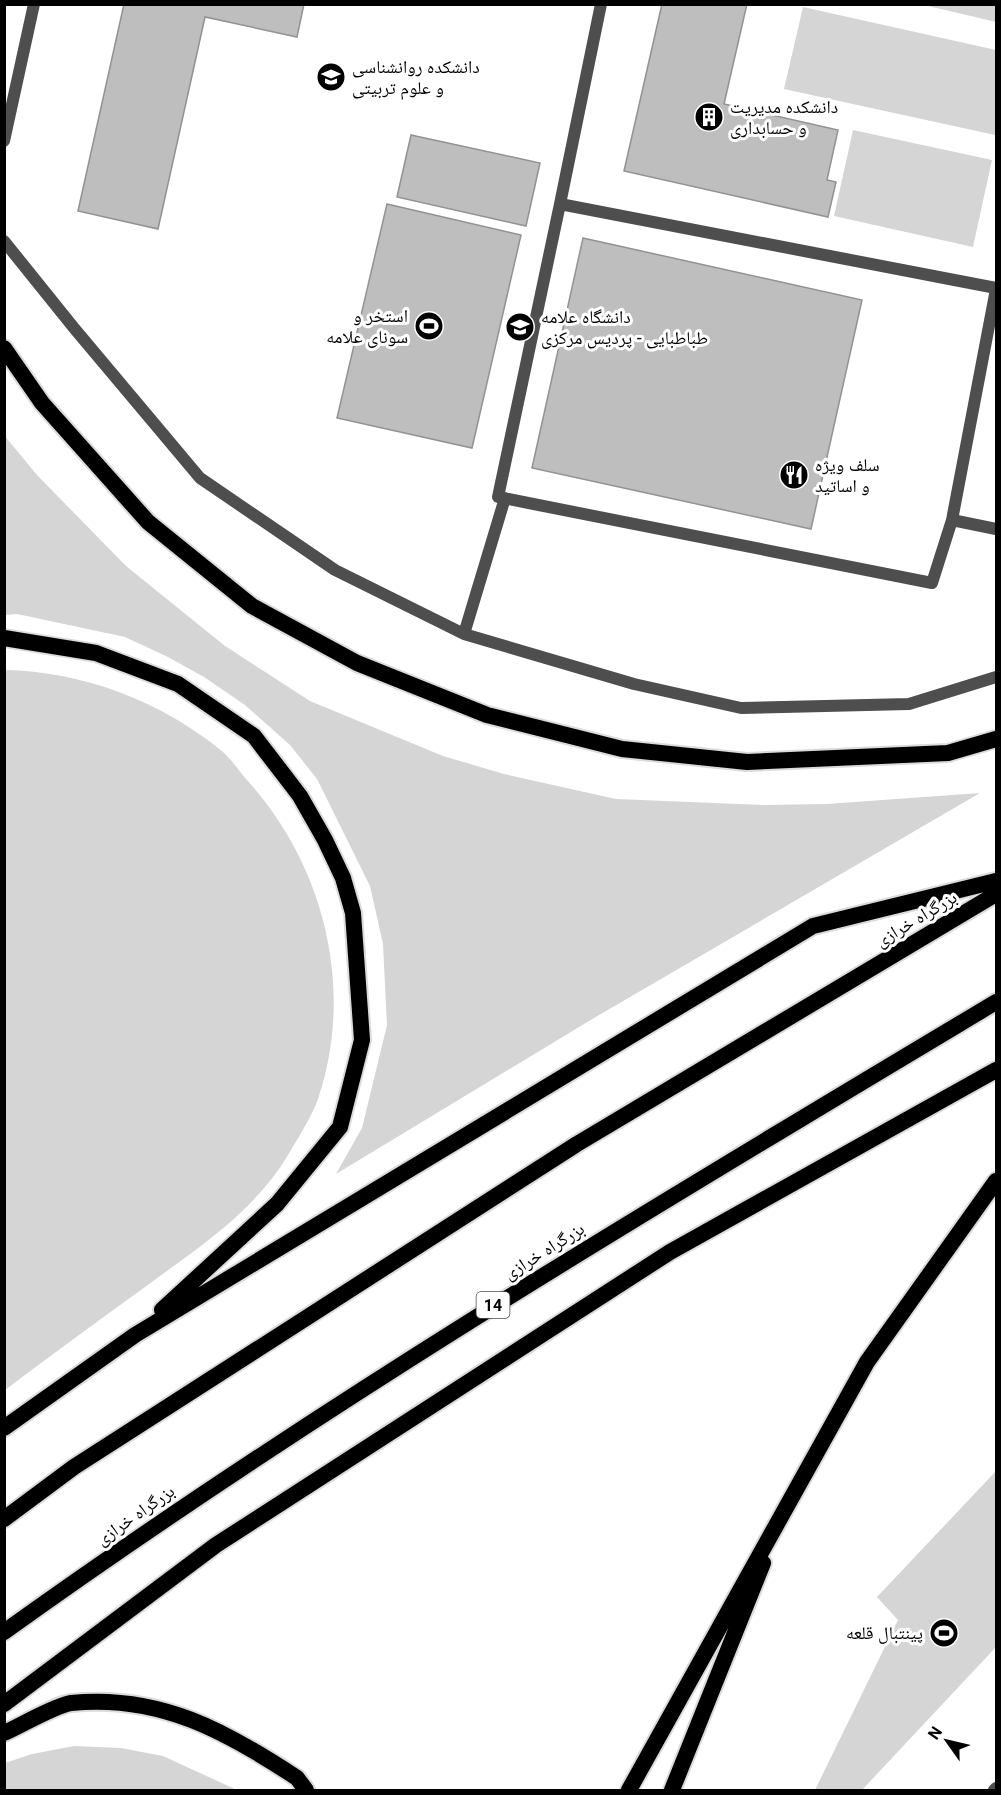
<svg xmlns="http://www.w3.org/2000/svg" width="1001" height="1795" font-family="Roboto,'Noto Naskh Arabic',sans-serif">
<rect width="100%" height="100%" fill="#fff"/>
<path fill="#d5d5d5" d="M 924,5 L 996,5 L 996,22 Z
M 803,7 L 996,50 L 995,135 L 784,89 Z
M 853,130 L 992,160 L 973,247 L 834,216 Z
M 4,435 L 37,475 L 126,566 L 225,646 L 310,701 L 443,756 L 504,774 L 616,799 L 763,805 L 827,804 L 980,793 L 594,1018 L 336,1174 L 362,1128 L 387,1025 L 383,944 L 370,886 L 317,779 L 290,745 L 245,705 L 204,677 L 168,657 L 125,637 L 17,614 L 5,615 Z
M 4,670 C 83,671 163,702 223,752 C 232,760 239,771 247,780 C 325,866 355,989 318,1099 C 311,1118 298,1138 288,1155 C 254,1212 198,1248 145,1287 C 98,1321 51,1355 5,1390 Z
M 996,1471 L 996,1647 L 862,1790 L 815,1790 L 898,1620 L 877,1597 Z
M 74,1746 L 121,1748 L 163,1756 L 237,1790 L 5,1790 L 5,1763 L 32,1754 Z"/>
<path fill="#bebebe" stroke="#929292" stroke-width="1.5" d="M 124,4 L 304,4 L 297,37 L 205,17 L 158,229 L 78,211 Z
M 662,4 L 747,4 L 724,104 L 838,130 L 827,180 L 836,182 L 828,217 L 624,171 Z
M 411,135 L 540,163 L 526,226 L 397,197 Z
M 387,204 L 521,235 L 472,448 L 337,418 Z
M 583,238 L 862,300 L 811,529 L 532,468 Z"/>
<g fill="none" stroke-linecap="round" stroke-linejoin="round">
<g stroke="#dbdbdb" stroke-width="20">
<path id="trunk" d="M 4,348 L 42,403 L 148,522 L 252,606 L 357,663 L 487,715 L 622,749 L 747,762 L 948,753 L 996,739
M 4,638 L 96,653 L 178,684 L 254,736 L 300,796 L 325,840 L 343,878 L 353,913 L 362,1040 L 340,1127 L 277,1204 L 162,1310
M 4,1428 L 135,1335 L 813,926 L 996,881
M 4,1519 L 74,1467 L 577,1144 L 996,894
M 4,1632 C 323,1403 660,1203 996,1002
M 4,1704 L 216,1545 L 670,1252 L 996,1070
M 4,1733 C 20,1726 56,1705 71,1703 C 159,1694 226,1731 297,1778 L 306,1790
M 629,1790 L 867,1362 L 996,1181
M 672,1790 L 763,1563"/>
</g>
<path stroke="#4e4e4e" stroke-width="12" d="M 4,141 L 34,4
M 560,204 L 601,4
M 4,241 L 74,328 L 200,478 L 335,570 L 464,634 L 505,498
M 996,288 L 560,204 L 498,497 L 932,583 L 952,520 L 996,289
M 952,520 L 996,529
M 464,634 L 634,684 L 741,708 L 909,704 L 996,677"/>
<path stroke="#4e4e4e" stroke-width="12" d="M 994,1790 L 996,1788"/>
<use href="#trunk" stroke="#000" stroke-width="16"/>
</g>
<defs>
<g id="university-disc" transform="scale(1.5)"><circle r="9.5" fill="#000" stroke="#fff"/><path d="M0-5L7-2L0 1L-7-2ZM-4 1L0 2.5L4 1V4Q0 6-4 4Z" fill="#fff"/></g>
<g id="building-disc" transform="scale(1.5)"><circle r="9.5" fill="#000" stroke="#fff"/><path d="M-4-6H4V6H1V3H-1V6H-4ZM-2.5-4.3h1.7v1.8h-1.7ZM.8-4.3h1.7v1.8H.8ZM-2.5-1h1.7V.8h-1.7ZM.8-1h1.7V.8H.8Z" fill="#fff"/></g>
<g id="stadium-disc" transform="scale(1.5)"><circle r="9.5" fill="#000" stroke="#fff"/><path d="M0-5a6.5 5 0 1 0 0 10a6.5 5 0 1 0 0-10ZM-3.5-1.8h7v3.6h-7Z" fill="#fff"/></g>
<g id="restaurant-disc" transform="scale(1.5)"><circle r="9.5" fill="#000" stroke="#fff"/><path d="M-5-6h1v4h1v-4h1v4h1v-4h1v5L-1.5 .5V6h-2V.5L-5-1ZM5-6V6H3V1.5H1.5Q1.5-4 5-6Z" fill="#fff"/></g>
</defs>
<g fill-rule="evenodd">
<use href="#university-disc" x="331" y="77"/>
<use href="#building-disc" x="709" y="117"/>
<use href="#stadium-disc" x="429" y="326"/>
<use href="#university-disc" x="520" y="327"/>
<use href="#restaurant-disc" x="794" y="475"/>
<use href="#stadium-disc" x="944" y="1633"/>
</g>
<g text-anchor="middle" stroke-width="6" stroke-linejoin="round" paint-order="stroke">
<rect fill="#fff" stroke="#4c4c4c" stroke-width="1.5" x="476.5" y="1292" width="33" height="26" rx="4.5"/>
<g font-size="16" font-weight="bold" fill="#000">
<text x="493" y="1311">14</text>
</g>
<g font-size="18" fill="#000" stroke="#fff" text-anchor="start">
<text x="352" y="73">دانشکده روانشناسی<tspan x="352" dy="21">و علوم تربیتی</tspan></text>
<text x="730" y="113">دانشکده مدیریت<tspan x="730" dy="21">و حسابداری</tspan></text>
<text x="408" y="322" text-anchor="end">استخر و<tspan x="408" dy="21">سونای علامه</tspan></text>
<text x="541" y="323">دانشگاه علامه<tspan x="541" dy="21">طباطبایی - پردیس مرکزی</tspan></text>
<text x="815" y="471">سلف ویژه<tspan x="815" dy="21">و اساتید</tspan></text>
<text x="923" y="1639" text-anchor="end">پینتبال قلعه</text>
</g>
<g font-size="18" fill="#000" stroke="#fff">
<text transform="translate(916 919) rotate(-31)" y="6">بزرگراه خرازی</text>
<text transform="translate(544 1251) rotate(-32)" y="6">بزرگراه خرازی</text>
<text transform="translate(135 1515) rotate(-35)" y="6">بزرگراه خرازی</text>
</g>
</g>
<rect width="1001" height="1795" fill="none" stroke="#000000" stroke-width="12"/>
<g transform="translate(947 1741) rotate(304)" stroke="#ffffff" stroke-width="4.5" paint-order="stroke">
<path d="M0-4.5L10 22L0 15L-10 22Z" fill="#000000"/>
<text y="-9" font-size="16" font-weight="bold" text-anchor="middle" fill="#000000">N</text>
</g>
</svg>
